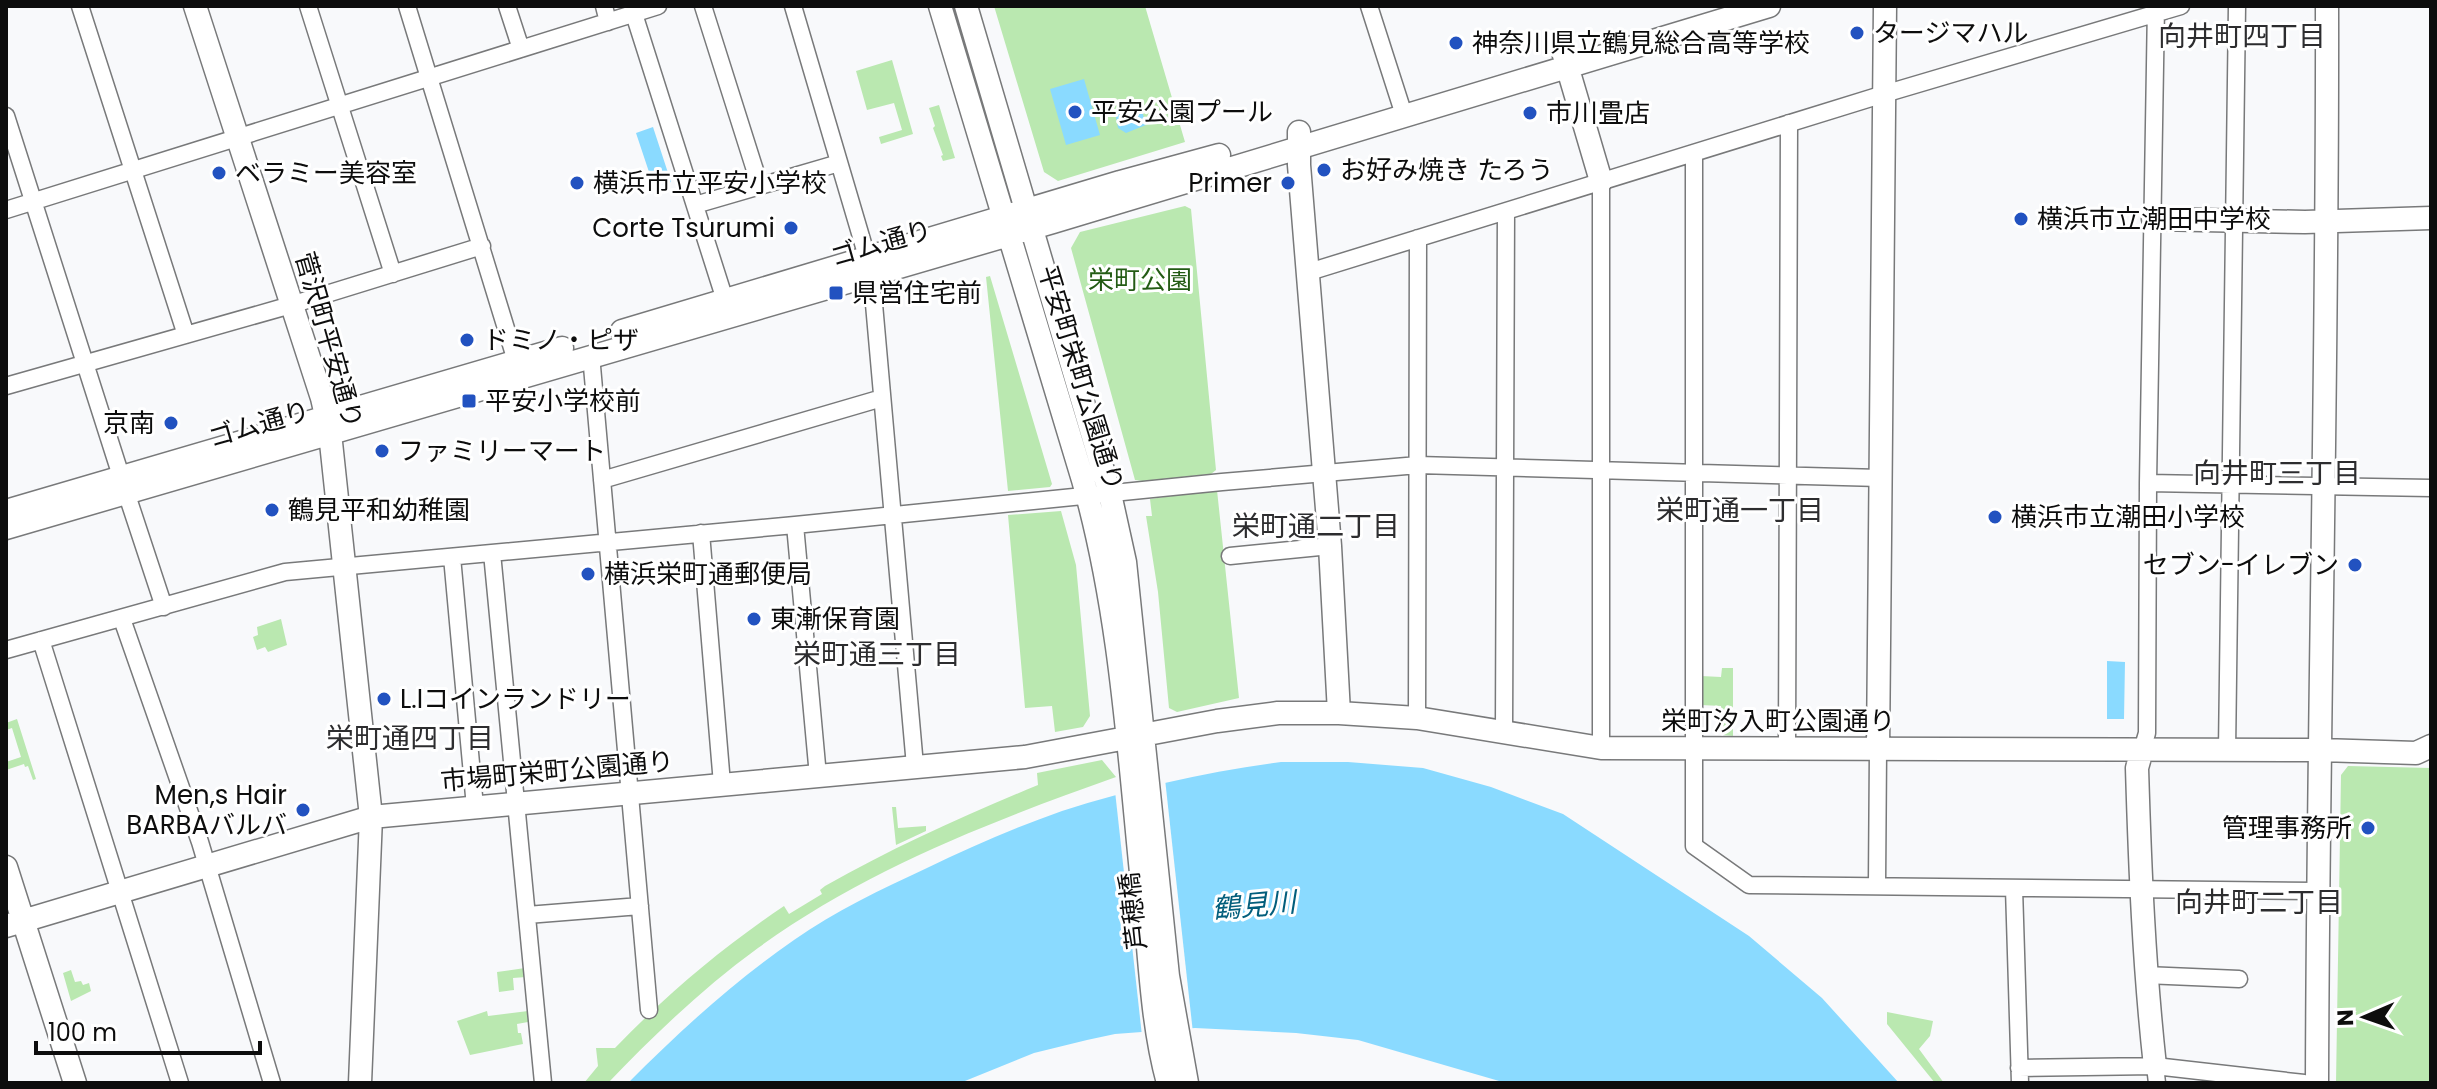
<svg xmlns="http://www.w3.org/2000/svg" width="2437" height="1089" font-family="Poppins,'Noto Sans JP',sans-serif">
<rect width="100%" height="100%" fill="#f8f9fb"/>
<path fill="#bae8b0" d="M 994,6 L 1145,6 L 1185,142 L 1058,181 L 1044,172 Z
M 892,60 L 913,134 L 881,144 L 879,137 L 902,130 L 894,103 L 867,110 L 856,71 Z
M 939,105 L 955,158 L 943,161 L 941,156 L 943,155 L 933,128 L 935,126 L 929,108 Z
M 1185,206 L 1191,209 L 1216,470 L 1211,474 L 1143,481 L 1135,480 L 1071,248 L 1080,232 Z
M 990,276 L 1052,484 L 1050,487 L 1008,491 L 986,277 Z
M 1217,490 L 1239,698 L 1177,712 L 1169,708 L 1158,592 L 1146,516 L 1152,516 L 1150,499 Z
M 1061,511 L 1076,565 L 1090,716 L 1083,727 L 1055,732 L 1052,706 L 1025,708 L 1008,515 Z
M 281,619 L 287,645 L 268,652 L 265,647 L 257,650 L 253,637 L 258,635 L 257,627 Z
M 1722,668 L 1733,668 L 1733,736 L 1722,735 L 1721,706 L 1701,705 L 1701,676 L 1721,677 Z
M 17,719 L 36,779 L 33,780 L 28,766 L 25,767 L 24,764 L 6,770 L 6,762 L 21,757 L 12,728 L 6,730 L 6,723 Z
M 1102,760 L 1116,777 C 992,821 865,870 758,948 C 703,988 654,1035 608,1083 L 584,1083 L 598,1066 L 596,1048 L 615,1048 C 667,994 722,948 784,906 L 789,914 L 822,894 L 820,890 L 825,886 C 894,847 965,815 1038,785 L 1037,773 Z
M 2348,766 L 2431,768 L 2431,1083 L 2336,1083 L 2341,775 Z
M 892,807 L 896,807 L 898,828 L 926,826 L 926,831 L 896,845 Z
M 525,968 L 526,977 L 513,978 L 514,990 L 499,992 L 497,972 Z
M 71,970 L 75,982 L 81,981 L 83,985 L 89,983 L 91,991 L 71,1001 L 63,973 Z
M 487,1011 L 488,1016 L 528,1011 L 528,1022 L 517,1024 L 518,1033 L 521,1033 L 523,1044 L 470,1055 L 457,1021 Z
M 1887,1012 L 1933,1021 L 1930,1036 L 1919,1049 L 1944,1083 L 1935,1083 L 1887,1024 Z"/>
<path fill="#8adaff" d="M 1084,79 L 1100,135 L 1066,145 L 1050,89 Z
M 1135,105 L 1142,111 L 1146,125 L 1126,133 L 1118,128 L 1115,112 Z
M 653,127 L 671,182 L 654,187 L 636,133 Z
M 2107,661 L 2125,662 L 2124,719 L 2107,719 Z
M 1281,762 L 1348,762 L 1423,768 L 1491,787 L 1563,814 L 1749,936 L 1822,998 L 1899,1083 L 1506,1083 L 1358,1040 L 1296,1033 L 1195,1028 L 1115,1034 L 1087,1040 L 1034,1053 L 960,1083 L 628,1083 C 680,1031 733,982 794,940 C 835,911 882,889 927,868 C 971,847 1016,827 1062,811 C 1133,788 1207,772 1281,762 Z"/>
<path fill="#f8f9fb" d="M 1165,779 L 1193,1033 L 1142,1036 L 1115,791 Z"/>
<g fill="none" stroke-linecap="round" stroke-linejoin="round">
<g stroke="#78797a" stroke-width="19">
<path id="street" d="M 80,6 L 186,335
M 308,6 L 393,274
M 407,6 L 516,361
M 507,6 L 521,49
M 604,6 L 608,22
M 703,6 L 760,186
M 793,6 L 867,257
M 1369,6 L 1404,115
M 634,14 L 725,300
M 6,116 L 121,476
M 1694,153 L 1694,846 L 1749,885 L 2317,891
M 695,205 L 839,163
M 6,210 L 658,6
M 1309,272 L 1884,94 L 2181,6
M 869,276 L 874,304 L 915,766
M 591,355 L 649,1010
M 6,386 L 291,305 L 482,246
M 602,480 L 882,398
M 2148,483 L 2431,488
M 126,492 L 164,607
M 795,525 L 818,776
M 701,533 L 722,784
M 492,553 L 543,1083
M 1230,556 L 1330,546
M 452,557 L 475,807
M 122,619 L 200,842 L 272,1083
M 41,640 L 180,1083
M 6,650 L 285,572 L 795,525 L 1222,482 L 1418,465 L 1880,478
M 1417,718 L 1418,238
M 1504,730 L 1506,211
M 1601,748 L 1601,181
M 1787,749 L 1789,123
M 2142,750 L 2147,733 L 2148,483 L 2156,6
M 2227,751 L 2237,6
M 1877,885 L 1878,750
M 2014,888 L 2020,1083
M 527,915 L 640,906
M 2145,975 L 2239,979
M 2155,1066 L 2157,1083
M 2019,1068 L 2155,1066 L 2304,1083"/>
</g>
<g stroke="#78797a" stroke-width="25">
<path id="secondary" d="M 195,6 L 322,398 L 330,433 L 371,817 L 360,1083
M 940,6 L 1083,480 C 1122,617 1129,761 1144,902 C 1150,962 1152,1025 1168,1083
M 966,6 L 1110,494 L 1125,562 L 1168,976 L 1187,1083
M 1563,52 L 1601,181
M 1299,132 L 1299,165 L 1330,546 L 1339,713
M 2153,219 L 2305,222 L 2431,218
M 622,331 L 1120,182 L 1219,155
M 6,511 L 562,348
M 6,528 L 1053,222 L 1769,6
M 1878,750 L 1885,6
M 2142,750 L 2137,768 C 2140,869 2144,966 2155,1066
M 6,867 L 75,1083
M 6,926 L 371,817 L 1025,757 L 1217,721 L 1278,713 L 1339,713 L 1417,718 L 1601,748 L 2321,750 L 2416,753 L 2431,746
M 2317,1083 C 2318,724 2328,365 2327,6"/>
</g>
<use href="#street" stroke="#fff" stroke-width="16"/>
<use href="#secondary" stroke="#fff" stroke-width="22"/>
</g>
<g fill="#2252c0" stroke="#fff" stroke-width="3">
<circle cx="1857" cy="33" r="8"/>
<circle cx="1456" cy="43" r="8"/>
<circle cx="1075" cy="112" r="8"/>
<circle cx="1530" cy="113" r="8"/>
<circle cx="1324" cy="170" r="8"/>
<circle cx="219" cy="173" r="8"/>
<circle cx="577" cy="183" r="8"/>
<circle cx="1288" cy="183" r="8"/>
<circle cx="2021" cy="219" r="8"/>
<circle cx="791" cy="228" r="8"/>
<rect x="828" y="285" width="16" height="16" rx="4"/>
<circle cx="467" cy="340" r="8"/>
<rect x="461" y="393" width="16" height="16" rx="4"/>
<circle cx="171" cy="423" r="8"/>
<circle cx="382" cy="451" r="8"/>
<circle cx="272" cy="510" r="8"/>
<circle cx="1995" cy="517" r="8"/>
<circle cx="2355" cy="565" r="8"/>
<circle cx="588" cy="574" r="8"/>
<circle cx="754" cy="619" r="8"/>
<circle cx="384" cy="699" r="8"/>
<circle cx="303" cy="810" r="8"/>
<circle cx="2368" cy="828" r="8"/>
</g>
<g text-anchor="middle" stroke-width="6" stroke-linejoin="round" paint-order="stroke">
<g font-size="26" fill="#0d0d0d" stroke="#fff" text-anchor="start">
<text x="1873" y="42">タージマハル</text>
<text x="1472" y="52">神奈川県立鶴見総合高等学校</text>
<text x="1091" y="121">平安公園プール</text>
<text x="1546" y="122">市川畳店</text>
<text x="1340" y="179">お好み焼き たろう</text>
<text x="235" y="182">ベラミー美容室</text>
<text x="593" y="192">横浜市立平安小学校</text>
<text x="1272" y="192" text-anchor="end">Primer</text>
<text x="2037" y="228">横浜市立潮田中学校</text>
<text x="775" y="237" text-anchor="end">Corte Tsurumi</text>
<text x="852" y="302">県営住宅前</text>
<text x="483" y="349">ドミノ・ピザ</text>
<text x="485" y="410">平安小学校前</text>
<text x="155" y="432" text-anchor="end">京南</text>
<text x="398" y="460">ファミリーマート</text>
<text x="288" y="519">鶴見平和幼稚園</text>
<text x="2011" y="526">横浜市立潮田小学校</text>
<text x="2339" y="574" text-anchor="end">セブン-イレブン</text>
<text x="604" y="583">横浜栄町通郵便局</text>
<text x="770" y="628">東漸保育園</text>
<text x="400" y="708">L.Iコインランドリー</text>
<text x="287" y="804" text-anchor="end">Men,s Hair<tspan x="287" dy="30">BARBAバルバ</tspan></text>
<text x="2352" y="837" text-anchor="end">管理事務所</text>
</g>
<g font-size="26" fill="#0d0d0d" stroke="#fff">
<text transform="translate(881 243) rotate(-16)" y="9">ゴム通り</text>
<text transform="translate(329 340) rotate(74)" y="9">菅沢町平安通り</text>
<text transform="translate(1081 378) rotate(73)" y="9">平安町栄町公園通り</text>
<text transform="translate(259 424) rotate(-16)" y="9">ゴム通り</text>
<text x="1778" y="730">栄町汐入町公園通り</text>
<text transform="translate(557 771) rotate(-5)" y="9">市場町栄町公園通り</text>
<text transform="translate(1133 911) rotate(-96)" y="9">芦穂橋</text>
</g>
<g font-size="26" fill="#235b14" stroke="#fff">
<text x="1140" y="289">栄町公園</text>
</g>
<g font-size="28" fill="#2d2d2f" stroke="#fff">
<text x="2242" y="46">向井町四丁目</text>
<text x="2277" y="483">向井町三丁目</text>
<text x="1740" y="520">栄町通一丁目</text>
<text x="1316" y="536">栄町通二丁目</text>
<text x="877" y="664">栄町通三丁目</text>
<text x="410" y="748">栄町通四丁目</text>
<text x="2259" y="912">向井町二丁目</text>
</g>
<g font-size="28" font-style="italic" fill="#025e7c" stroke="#fff">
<text transform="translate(1254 905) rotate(-5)" y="10">鶴見川</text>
</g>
</g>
<rect width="2437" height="1089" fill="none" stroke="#0d0d0d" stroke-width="16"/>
<g transform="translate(2365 1017) rotate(268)" stroke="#ffffff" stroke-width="6" paint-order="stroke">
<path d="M0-6L14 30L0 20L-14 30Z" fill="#0d0d0d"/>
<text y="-12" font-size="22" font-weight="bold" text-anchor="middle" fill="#0d0d0d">N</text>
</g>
<path d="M36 1041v12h224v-12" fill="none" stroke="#0d0d0d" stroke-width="4"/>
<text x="48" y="1041" font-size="24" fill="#0d0d0d" stroke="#ffffff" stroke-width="6" paint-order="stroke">100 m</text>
</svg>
